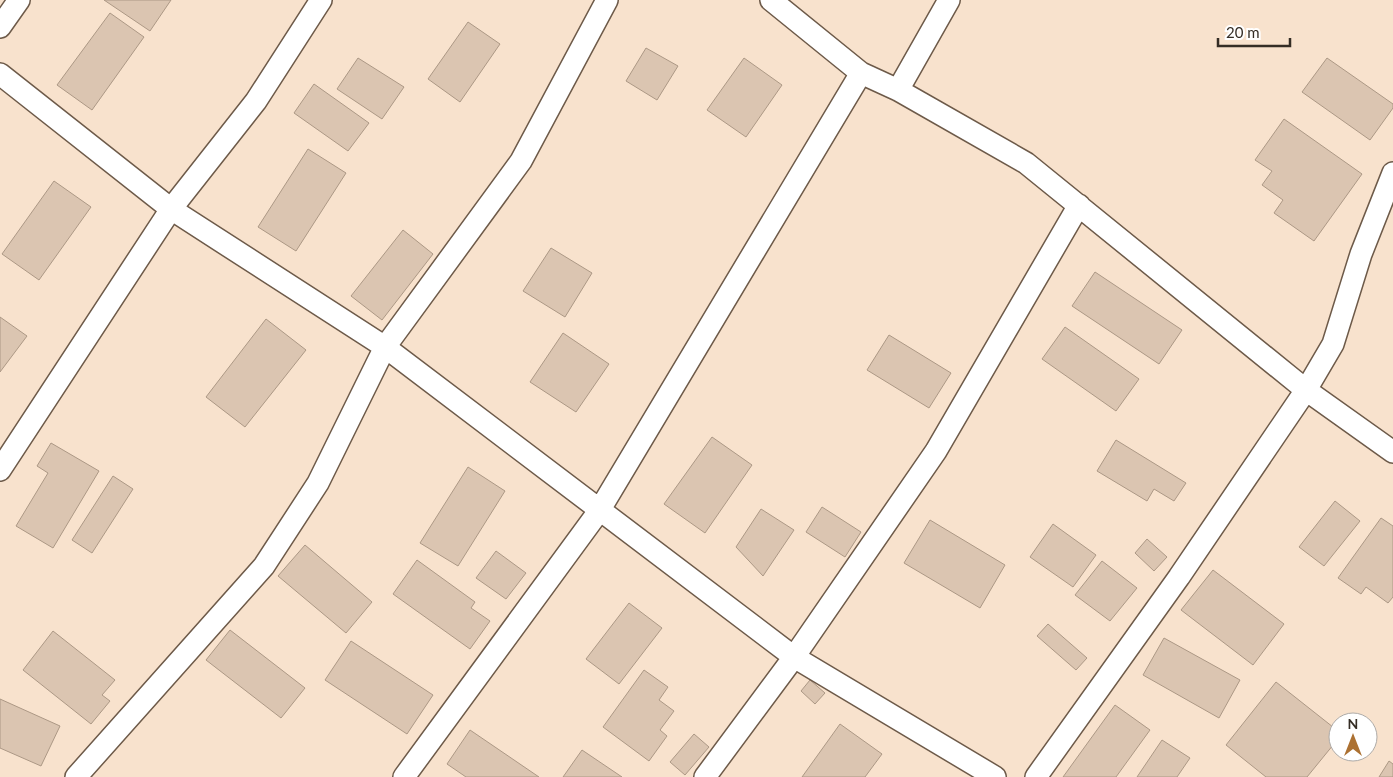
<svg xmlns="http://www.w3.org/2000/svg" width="1393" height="777" font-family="Lato,sans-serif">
<rect width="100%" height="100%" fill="#f8e2cd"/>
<path fill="#dbc5b1" stroke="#ac9885" d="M 104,0 L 171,0 L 150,31 Z
M 110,13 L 144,37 L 92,110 L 57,85 Z
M 468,22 L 500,44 L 460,102 L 428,79 Z
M 646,48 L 678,66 L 657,100 L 626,81 Z
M 358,58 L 404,87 L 382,119 L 337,89 Z
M 744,58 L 782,85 L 746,137 L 707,110 Z
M 1327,58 L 1393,104 L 1393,108 L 1370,140 L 1302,92 Z
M 314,84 L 369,123 L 348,151 L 294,113 Z
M 1284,119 L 1362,174 L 1314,241 L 1274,213 L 1283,200 L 1262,185 L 1272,171 L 1255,160 Z
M 308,149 L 346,173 L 296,251 L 258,227 Z
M 54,181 L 91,207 L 39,280 L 2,254 Z
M 403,230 L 433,254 L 382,320 L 351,296 Z
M 551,248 L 592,273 L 565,317 L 523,291 Z
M 1095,272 L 1182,330 L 1159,364 L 1072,306 Z
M 0,317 L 27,336 L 0,372 Z
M 266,319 L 306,350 L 245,427 L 206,397 Z
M 1065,327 L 1139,379 L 1116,411 L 1042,359 Z
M 563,333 L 609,364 L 576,412 L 530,382 Z
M 889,335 L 951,373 L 929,408 L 867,370 Z
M 712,437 L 752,465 L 705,533 L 664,504 Z
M 1116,440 L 1186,483 L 1174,501 L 1154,489 L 1147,501 L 1097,471 Z
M 51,443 L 99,471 L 53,548 L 16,526 L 48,473 L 37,466 Z
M 468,467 L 505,491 L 458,566 L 420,543 Z
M 113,476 L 133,489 L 92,553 L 72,540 Z
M 1335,501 L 1360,521 L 1324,566 L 1299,547 Z
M 822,507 L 861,532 L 845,557 L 806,532 Z
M 761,509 L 794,530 L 763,576 L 736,547 Z
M 1381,518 L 1393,526 L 1393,597 L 1388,603 L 1366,587 L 1361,594 L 1338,578 Z
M 930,520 L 1005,565 L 980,608 L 904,563 Z
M 1053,524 L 1096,555 L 1073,587 L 1030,557 Z
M 1147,539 L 1167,557 L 1154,571 L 1135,553 Z
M 305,545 L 372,602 L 346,633 L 278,576 Z
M 496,551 L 526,573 L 506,599 L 476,578 Z
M 417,560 L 475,602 L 471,608 L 490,621 L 470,649 L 393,594 Z
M 1102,561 L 1137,588 L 1110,621 L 1075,595 Z
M 1213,570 L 1284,624 L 1253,665 L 1181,610 Z
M 629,603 L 662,628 L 619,684 L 586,659 Z
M 1048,624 L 1087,658 L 1076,670 L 1037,636 Z
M 230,630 L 305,688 L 281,718 L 206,660 Z
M 53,631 L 115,680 L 102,695 L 110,701 L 91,724 L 23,670 Z
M 1164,638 L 1240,680 L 1219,718 L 1143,675 Z
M 351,641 L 433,695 L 407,734 L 325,680 Z
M 644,670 L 668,687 L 659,700 L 674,711 L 660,730 L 667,736 L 649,761 L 603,727 Z
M 810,680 L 825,693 L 815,704 L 801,691 Z
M 1276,682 L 1338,731 L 1338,739 L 1307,777 L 1266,777 L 1226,745 Z
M 0,699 L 60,726 L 41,766 L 0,748 Z
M 1115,705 L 1150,730 L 1116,777 L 1063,777 Z
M 840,724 L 882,754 L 865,777 L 802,777 Z
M 470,730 L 539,777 L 466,777 L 447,764 Z
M 694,734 L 709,747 L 685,775 L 670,762 Z
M 1162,740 L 1190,758 L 1177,777 L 1137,777 Z
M 582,750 L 622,777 L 563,777 Z
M 1389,761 L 1393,764 L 1393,777 L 1379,777 Z"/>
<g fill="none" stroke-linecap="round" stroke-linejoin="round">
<g stroke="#6d5a49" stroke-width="24">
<path id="minor" d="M 771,0 L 861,73 L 898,90 L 1026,163 L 1306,390 L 1393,452
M 0,27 L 19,0
M 0,74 L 171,209 L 385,347 L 794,657 L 995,777
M 898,90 L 949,0
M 0,470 L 171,209 L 256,101 L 321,0
M 76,777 L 264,566 L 318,483 L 385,347 L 521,161 L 607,0
M 404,777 L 599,511 L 861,73
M 705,777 L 794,657 L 936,451 L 1079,205
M 1036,777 L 1179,577 L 1306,390 L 1333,344 L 1361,254 L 1393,173"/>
</g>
<use href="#minor" stroke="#fff" stroke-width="21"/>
</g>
<g transform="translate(1353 737)"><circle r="24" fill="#ffffff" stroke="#aeaba8"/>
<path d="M0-4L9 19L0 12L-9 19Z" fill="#ac7132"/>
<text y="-8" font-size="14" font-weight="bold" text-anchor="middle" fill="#352d25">N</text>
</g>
<path d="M1218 38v8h72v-8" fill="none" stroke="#352d25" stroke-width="2.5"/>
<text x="1226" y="38" font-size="15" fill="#352d25" stroke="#ffffff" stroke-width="4" paint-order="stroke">20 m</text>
</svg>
